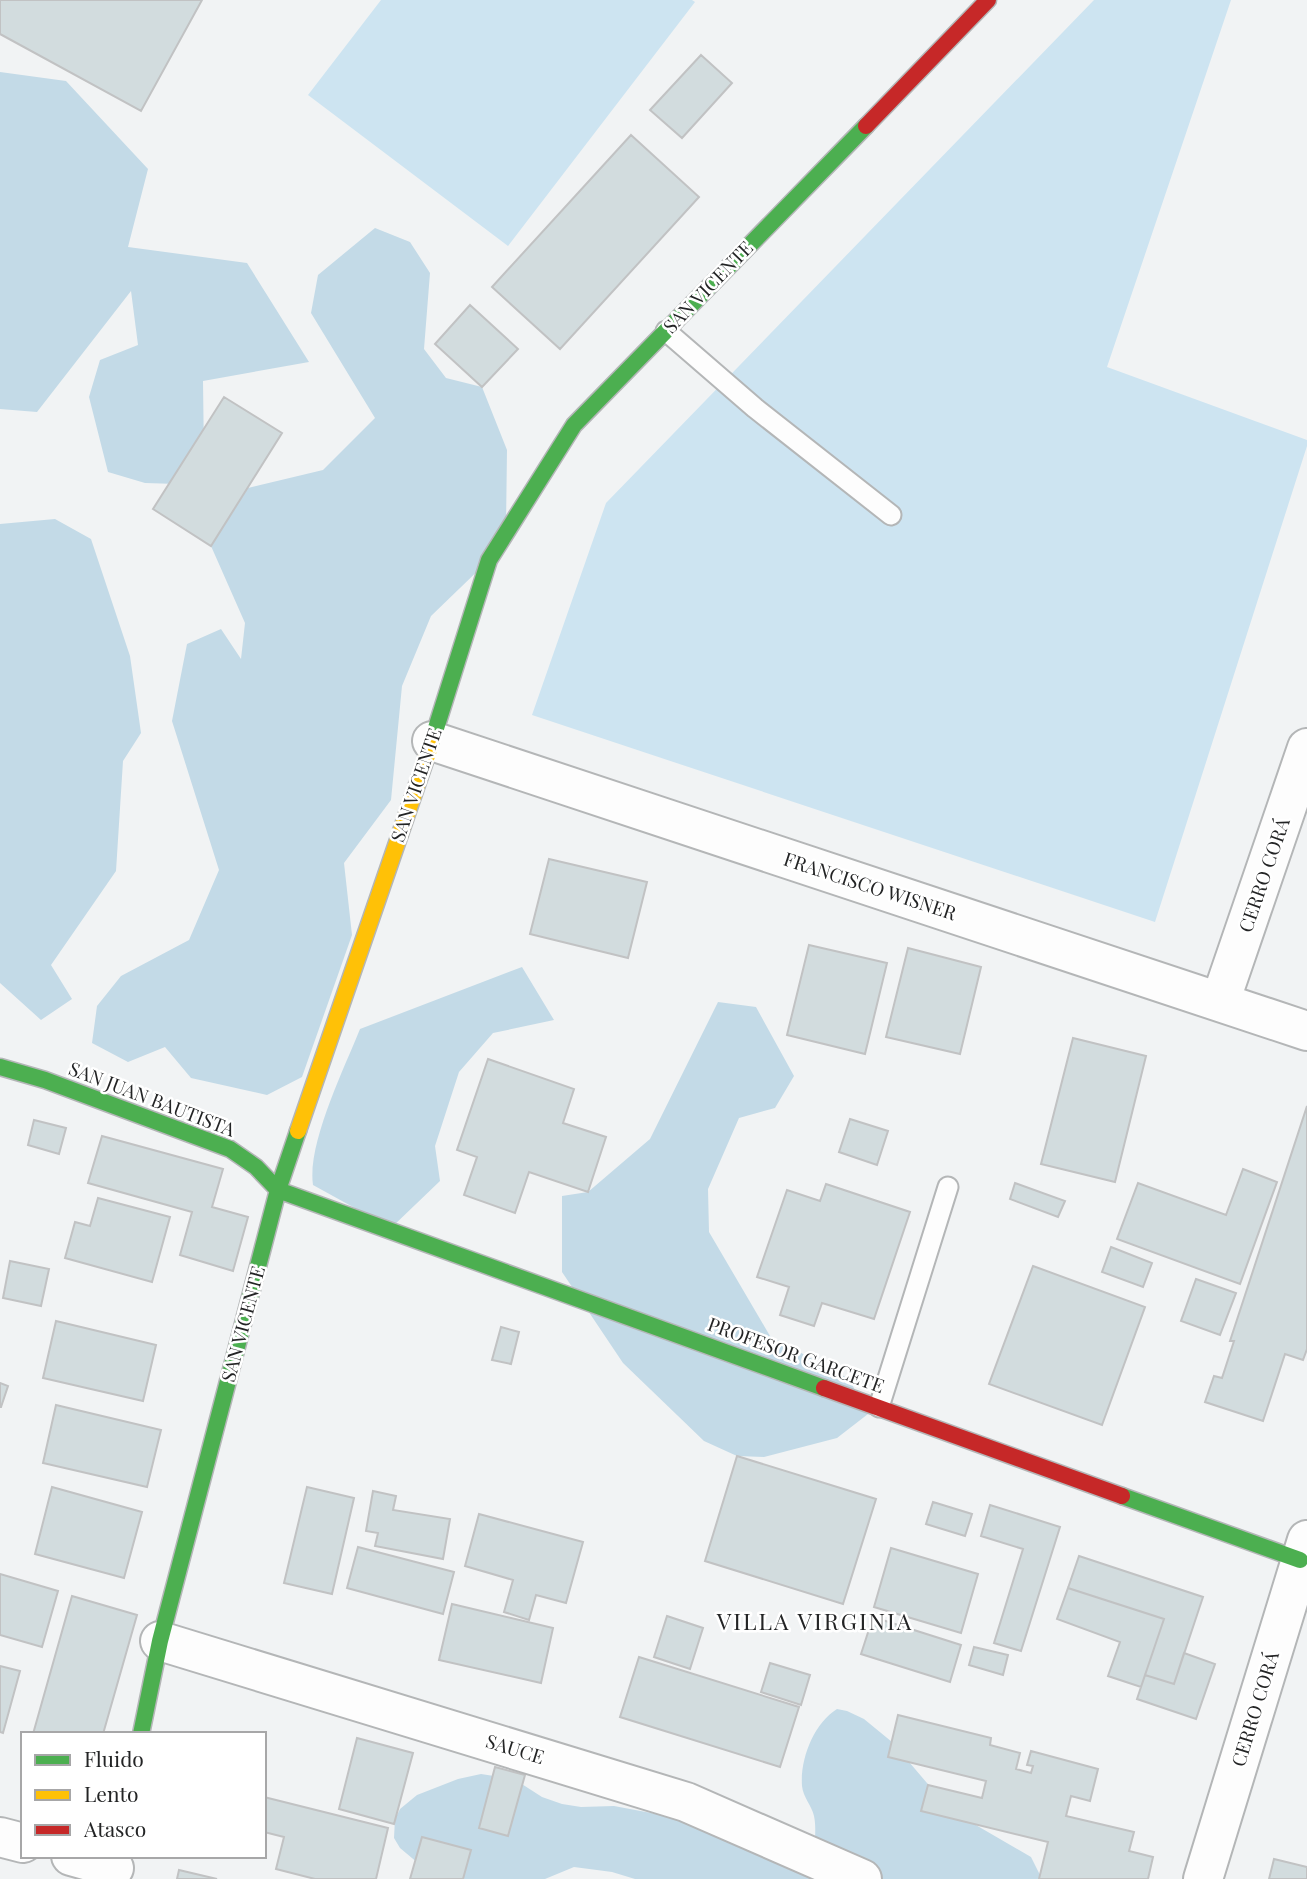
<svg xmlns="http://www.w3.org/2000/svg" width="1307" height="1879" font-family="'Playfair Display',serif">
<rect width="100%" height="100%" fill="#f1f3f4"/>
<path fill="#cde4f1" d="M 381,0 L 692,0 L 695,2 L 508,246 L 308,95 Z
M 1094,0 L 1231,0 L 1107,367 L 1307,440 L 1307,446 L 1155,922 L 532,715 L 606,503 Z"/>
<path fill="#c3dae7" d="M 0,72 L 66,81 L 148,169 L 128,247 L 247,263 L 309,362 L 203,381 L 204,458 L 177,484 L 145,483 L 108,472 L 89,397 L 100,360 L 138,345 L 131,291 L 37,412 L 0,409 Z
M 375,228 L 410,242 L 430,273 L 424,349 L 446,378 L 482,387 L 507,450 L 506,526 L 489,560 L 431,616 L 402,686 L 391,800 L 344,863 L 352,935 L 302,1077 L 267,1095 L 191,1078 L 165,1047 L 128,1062 L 92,1043 L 97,1006 L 121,976 L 189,940 L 219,870 L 172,721 L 187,644 L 221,629 L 241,659 L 245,623 L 211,546 L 248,488 L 323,470 L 375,418 L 311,313 L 318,275 Z
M 55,519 L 91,539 L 130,656 L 141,733 L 123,761 L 116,871 L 51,965 L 72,999 L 41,1020 L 0,983 L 0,524 Z
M 522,967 L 554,1020 L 493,1033 L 459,1072 L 435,1146 L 440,1181 L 391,1228 L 313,1185 C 307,1144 344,1069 360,1029 Z
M 718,1002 L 756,1007 L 794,1076 L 775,1108 L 739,1118 L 708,1189 L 709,1232 L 770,1336 L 849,1379 L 868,1414 L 837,1438 L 764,1457 L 737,1456 L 704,1441 L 623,1363 L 562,1272 L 562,1196 L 588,1192 L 650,1139 Z
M 837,1709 L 847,1711 L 864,1719 L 892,1742 L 950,1810 L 1031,1857 L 1042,1879 L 635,1879 L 612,1872 L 574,1867 L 545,1879 L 437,1879 L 400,1848 L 394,1838 L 395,1819 L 400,1809 L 417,1795 L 458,1779 L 481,1774 L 514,1779 L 542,1797 L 562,1804 L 581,1807 L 614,1806 L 815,1844 C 815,1835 816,1825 814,1816 C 812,1806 803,1797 802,1786 C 800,1759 814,1723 837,1709 Z"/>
<path fill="#d2dcde" stroke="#c1c2c3" stroke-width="2" d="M 0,0 L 202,0 L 141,111 L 0,34 Z
M 701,55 L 732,83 L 682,138 L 650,110 Z
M 631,135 L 699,197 L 560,349 L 492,287 Z
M 470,305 L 518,349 L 482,387 L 435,344 Z
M 224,397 L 282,433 L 211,546 L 153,509 Z
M 549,859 L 647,882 L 628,958 L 530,934 Z
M 809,945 L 887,963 L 865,1054 L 787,1035 Z
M 908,948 L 981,967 L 960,1054 L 886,1037 Z
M 1073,1038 L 1146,1056 L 1115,1182 L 1041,1164 Z
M 488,1059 L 574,1089 L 563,1123 L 606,1137 L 588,1192 L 529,1172 L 515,1213 L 464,1195 L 477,1157 L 457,1150 Z
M 1307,1106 L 1307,1349 L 1303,1360 L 1285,1354 L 1263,1421 L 1205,1402 L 1214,1376 L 1222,1378 L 1234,1341 L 1230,1341 Z
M 850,1119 L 888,1131 L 877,1165 L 839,1152 Z
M 34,1120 L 66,1128 L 59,1154 L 28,1145 Z
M 102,1136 L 223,1169 L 212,1207 L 248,1217 L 233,1271 L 180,1255 L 192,1212 L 88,1183 Z
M 1243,1169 L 1277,1182 L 1240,1284 L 1117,1239 L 1138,1183 L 1226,1215 Z
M 1015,1183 L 1065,1201 L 1058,1217 L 1010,1199 Z
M 826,1184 L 910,1212 L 874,1319 L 822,1303 L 814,1326 L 780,1315 L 789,1287 L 757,1277 L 787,1190 L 820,1201 Z
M 98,1198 L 170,1217 L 152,1282 L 65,1258 L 75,1222 L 90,1226 Z
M 1111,1247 L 1152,1263 L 1143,1287 L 1102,1272 Z
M 10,1261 L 49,1269 L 41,1306 L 3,1298 Z
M 1033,1266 L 1145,1307 L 1102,1425 L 989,1384 Z
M 1196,1279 L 1236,1293 L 1220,1335 L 1181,1321 Z
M 56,1321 L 156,1345 L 143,1401 L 43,1378 Z
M 501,1327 L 519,1332 L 511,1364 L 492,1360 Z
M 0,1383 L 8,1386 L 1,1407 L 0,1407 Z
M 56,1405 L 161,1430 L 147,1487 L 43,1463 Z
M 737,1456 L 876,1499 L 843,1604 L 705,1561 Z
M 52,1487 L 142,1512 L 124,1578 L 35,1554 Z
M 307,1487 L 354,1498 L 332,1594 L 284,1583 Z
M 373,1491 L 396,1496 L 393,1510 L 450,1519 L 443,1559 L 375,1546 L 378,1533 L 366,1531 Z
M 933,1502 L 972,1514 L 965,1536 L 926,1524 Z
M 990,1505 L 1060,1527 L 1021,1651 L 994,1643 L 1023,1549 L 981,1536 Z
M 479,1514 L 583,1542 L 566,1603 L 536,1595 L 529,1620 L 504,1612 L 513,1580 L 465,1566 Z
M 358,1547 L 454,1572 L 443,1614 L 347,1588 Z
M 891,1548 L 978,1574 L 961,1633 L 874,1607 Z
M 1079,1556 L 1203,1597 L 1174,1684 L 1145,1675 L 1164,1619 L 1068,1588 Z
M 0,1574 L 58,1591 L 42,1647 L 0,1635 Z
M 1068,1588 L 1164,1619 L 1141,1687 L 1108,1676 L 1120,1642 L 1057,1619 Z
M 72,1596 L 137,1615 L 103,1734 L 33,1734 Z
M 452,1604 L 553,1628 L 541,1683 L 439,1660 Z
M 667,1616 L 703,1628 L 690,1669 L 654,1657 Z
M 873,1617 L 961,1645 L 950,1682 L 861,1654 Z
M 974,1647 L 1008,1655 L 1003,1675 L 969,1665 Z
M 1184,1653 L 1215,1664 L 1196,1719 L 1137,1699 L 1145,1675 L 1174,1684 Z
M 639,1657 L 799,1707 L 780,1767 L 620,1717 Z
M 770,1663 L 810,1675 L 801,1705 L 761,1692 Z
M 0,1666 L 20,1671 L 3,1733 L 0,1732 Z
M 898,1715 L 991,1738 L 990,1745 L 1020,1753 L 1016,1769 L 1031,1773 L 1033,1766 L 1027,1765 L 1031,1751 L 1098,1769 L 1090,1801 L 1071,1796 L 1066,1816 L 1134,1832 L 1129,1851 L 1153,1857 L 1148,1879 L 1039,1879 L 1048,1842 L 921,1811 L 928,1785 L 982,1798 L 986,1781 L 888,1757 Z
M 357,1738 L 413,1753 L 394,1824 L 339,1809 Z
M 495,1767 L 525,1775 L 508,1836 L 479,1828 Z
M 264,1797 L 388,1828 L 376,1879 L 315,1879 L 276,1869 L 284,1837 L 264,1832 Z
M 422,1837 L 471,1850 L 463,1879 L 410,1879 Z
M 1274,1859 L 1307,1867 L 1307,1879 L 1269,1879 Z
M 179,1870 L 217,1879 L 177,1879 Z"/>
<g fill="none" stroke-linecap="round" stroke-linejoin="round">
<g stroke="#b4b6b7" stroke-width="23">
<path id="lane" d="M 666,331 L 755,408 L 891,515
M 879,1407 L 948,1187"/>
</g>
<g stroke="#b4b6b7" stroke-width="42">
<path id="street" d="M 432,741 L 1307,1031
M 1220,1002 L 1307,748
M 160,1641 L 686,1802 L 862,1879
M 0,1837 L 23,1843
M 71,1856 L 114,1868
M 1203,1879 L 1307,1540"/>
</g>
<g stroke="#b4b6b7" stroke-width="19">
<path id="fast" d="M 431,744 L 489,560 L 574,425 L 866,126
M 0,1067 L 45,1080 L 230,1149 L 256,1167 L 278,1190 L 824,1388
M 1122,1496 L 1300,1560
M 141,1734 L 160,1641 L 278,1190 L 298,1131"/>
</g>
<g stroke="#b4b6b7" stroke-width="19">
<path id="slow" d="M 298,1131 L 431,744"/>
</g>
<g stroke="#b4b6b7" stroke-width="19">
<path id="jam" d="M 866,126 L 988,0
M 824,1388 L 1122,1496"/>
</g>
<use href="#lane" stroke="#fdfdfd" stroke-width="19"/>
<use href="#street" stroke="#fdfdfd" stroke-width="38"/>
<use href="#fast" stroke="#4caf50" stroke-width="16"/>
<use href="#slow" stroke="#ffc107" stroke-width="16"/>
<use href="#jam" stroke="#c62828" stroke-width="16"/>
</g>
<g text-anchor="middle" stroke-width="5" stroke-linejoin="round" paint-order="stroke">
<g font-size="19" fill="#232425" stroke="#fff">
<text transform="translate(708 287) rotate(-46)" y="7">SAN VICENTE</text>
<text transform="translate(416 785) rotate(-71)" y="7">SAN VICENTE</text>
<text transform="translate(1264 875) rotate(-71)" y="7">CERRO CORÁ</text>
<text transform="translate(870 886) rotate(18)" y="7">FRANCISCO WISNER</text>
<text transform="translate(152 1099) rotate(21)" y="7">SAN JUAN BAUTISTA</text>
<text transform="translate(243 1324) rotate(-75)" y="7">SAN VICENTE</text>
<text transform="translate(796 1355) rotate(20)" y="7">PROFESOR GARCETE</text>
<text transform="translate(1255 1709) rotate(-73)" y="7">CERRO CORÁ</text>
<text transform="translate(515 1749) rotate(17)" y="7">SAUCE</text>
</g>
<g font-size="23" letter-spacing="2" fill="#232425" stroke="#fff">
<text x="815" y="1630">VILLA VIRGINIA</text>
</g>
</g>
<rect x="21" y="1732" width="245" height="126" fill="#ffffff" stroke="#a7a7a8" stroke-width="2"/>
<rect x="35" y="1755" width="35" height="10" fill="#4caf50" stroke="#a7a7a8" stroke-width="2"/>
<text x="84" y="1767" font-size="21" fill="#232425">Fluido</text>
<rect x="35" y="1790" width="35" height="10" fill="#ffc107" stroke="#a7a7a8" stroke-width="2"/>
<text x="84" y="1802" font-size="21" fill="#232425">Lento</text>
<rect x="35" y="1825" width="35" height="10" fill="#c62828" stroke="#a7a7a8" stroke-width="2"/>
<text x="84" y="1837" font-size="21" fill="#232425">Atasco</text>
</svg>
